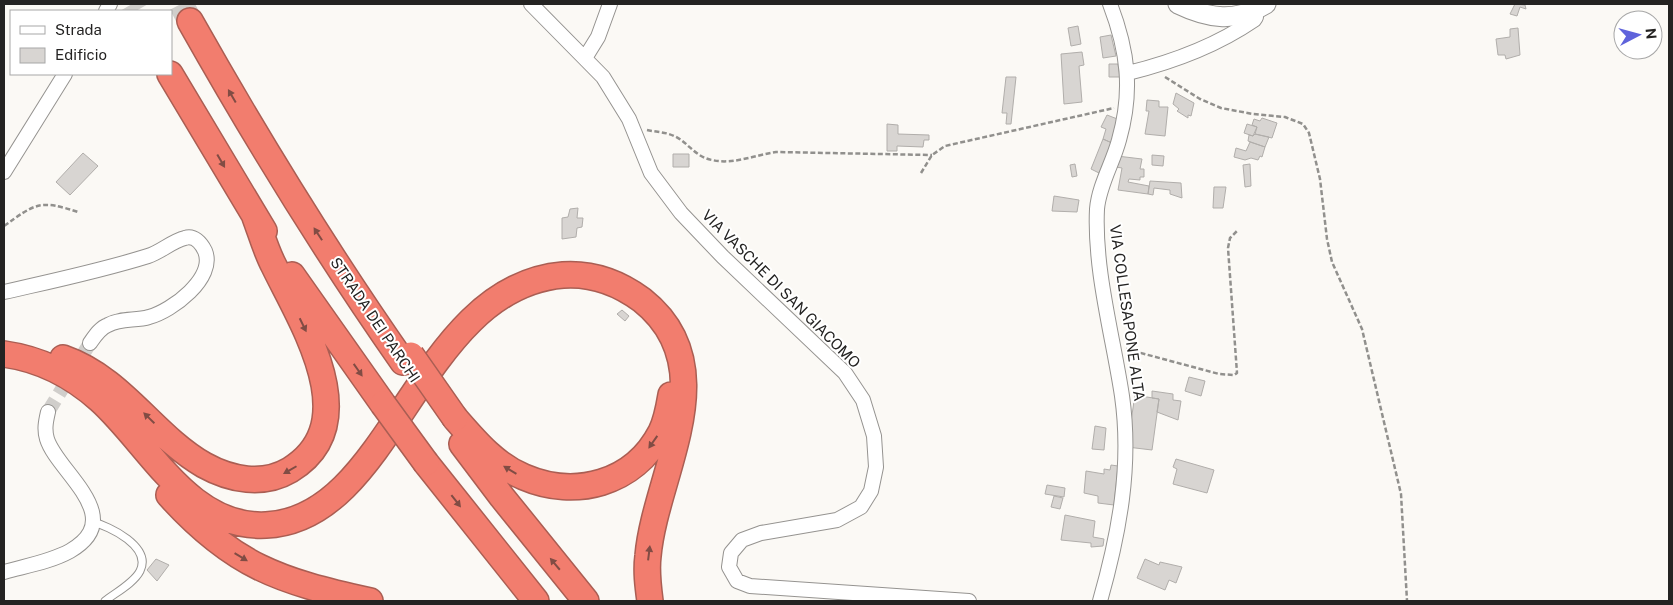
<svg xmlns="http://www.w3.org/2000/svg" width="1673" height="605" font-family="'Public Sans',sans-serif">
<rect width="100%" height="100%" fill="#fbf9f5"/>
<path fill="#d8d5d2" stroke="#b1aeab" d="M 1515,4 L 1525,5 L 1526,9 L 1520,7 L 1517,16 L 1510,14 Z
M 1078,26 L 1081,44 L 1071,46 L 1068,28 Z
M 1518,28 L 1520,55 L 1506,59 L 1505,55 L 1498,55 L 1496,39 L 1510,37 L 1510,29 Z
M 1111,35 L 1116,56 L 1103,58 L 1100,37 Z
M 1082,52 L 1084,65 L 1079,66 L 1082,102 L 1064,104 L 1061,54 Z
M 1109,64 L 1118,64 L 1120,77 L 1109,77 Z
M 1006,77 L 1016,77 L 1011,124 L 1006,124 L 1007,113 L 1002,113 Z
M 1176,93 L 1194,103 L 1191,116 L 1188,115 L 1188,118 L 1177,111 L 1179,109 L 1173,104 Z
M 1147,100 L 1159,101 L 1159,107 L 1168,107 L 1165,136 L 1145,134 L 1149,111 L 1146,111 Z
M 1107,115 L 1120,120 L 1112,143 L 1103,139 L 1106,129 L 1101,127 Z
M 1262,118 L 1277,123 L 1272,138 L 1255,134 L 1257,127 L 1252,125 L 1254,119 L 1260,121 Z
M 887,124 L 898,125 L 898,134 L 929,135 L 929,140 L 924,140 L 923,147 L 897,146 L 897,151 L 887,151 Z
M 1247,124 L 1257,127 L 1253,136 L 1244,133 Z
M 1255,134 L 1269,137 L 1265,147 L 1248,141 L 1249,135 L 1253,136 Z
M 1103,139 L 1112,143 L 1101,174 L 1091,169 Z
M 1250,142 L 1265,147 L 1262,157 L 1260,156 L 1258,160 L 1251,158 L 1245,160 L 1234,157 L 1236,148 L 1246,151 Z
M 83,153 L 98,166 L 70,195 L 56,182 Z
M 673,154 L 689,154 L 689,167 L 673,167 Z
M 1152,155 L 1164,156 L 1163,166 L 1152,165 Z
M 1117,156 L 1142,159 L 1140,169 L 1144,169 L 1144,177 L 1140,177 L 1140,180 L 1129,179 L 1128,182 L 1149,186 L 1148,194 L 1118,190 L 1122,168 L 1116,167 Z
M 1075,164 L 1077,176 L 1072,177 L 1070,165 Z
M 1250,164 L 1251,186 L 1245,187 L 1243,165 Z
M 1150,181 L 1181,183 L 1182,198 L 1170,194 L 1170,190 L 1154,188 L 1153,195 L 1148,194 Z
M 1214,187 L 1226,187 L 1223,208 L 1213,208 Z
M 1054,196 L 1079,200 L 1077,212 L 1052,211 Z
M 578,208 L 577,218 L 583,218 L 582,227 L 577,228 L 576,237 L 562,239 L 562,218 L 568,217 L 570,209 Z
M 622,310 L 629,316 L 625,321 L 617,314 Z
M 1189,377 L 1205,381 L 1201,396 L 1185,391 Z
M 1152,391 L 1173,394 L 1173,400 L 1181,401 L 1178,420 L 1157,412 L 1159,399 L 1152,398 Z
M 1135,395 L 1159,399 L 1152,450 L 1127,447 Z
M 1095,426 L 1106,428 L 1104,450 L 1092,449 Z
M 1176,459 L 1214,470 L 1207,493 L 1173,484 L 1177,469 L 1173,467 Z
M 1111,465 L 1118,466 L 1114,505 L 1098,503 L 1098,496 L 1084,493 L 1086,471 L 1104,474 L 1104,469 L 1110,470 Z
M 1047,485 L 1065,488 L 1064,497 L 1045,494 Z
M 1054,496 L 1063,498 L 1060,509 L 1051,507 Z
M 1065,515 L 1095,521 L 1093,537 L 1104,539 L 1103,546 L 1091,547 L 1091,543 L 1061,540 Z
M 156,559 L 169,565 L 157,581 L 147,570 Z
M 1145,559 L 1159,565 L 1160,562 L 1182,567 L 1176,583 L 1169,580 L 1165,590 L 1137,578 Z"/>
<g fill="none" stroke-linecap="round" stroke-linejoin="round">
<path stroke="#d0cecb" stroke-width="14" stroke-dasharray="14 7" stroke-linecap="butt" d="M 48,412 L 90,343"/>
<path stroke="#d0cecb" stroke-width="25" stroke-dasharray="25 12" stroke-linecap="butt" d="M 132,4 L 136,11
M 181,4 L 190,21"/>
<g stroke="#959390" stroke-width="9">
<path id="lane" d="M 92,522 C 110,526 152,547 140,571 C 134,583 115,593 105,601"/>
</g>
<g stroke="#959390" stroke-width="16">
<path id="street" d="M 531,4 L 603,77 L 629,119 L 651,173 L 681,213 L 723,257 L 845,373 L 863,400 L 874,436 L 876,467 L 871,491 L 861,507 L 837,520 L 761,533 L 742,540 L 731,553 L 729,567 L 737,581 L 750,586 L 969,601
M 106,11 L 110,4
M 585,58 L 598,37 L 610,4
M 1128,73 C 1173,62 1216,46 1254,20 L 1256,17 L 1255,10 L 1258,5
M 4,172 L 65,74
M 4,292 C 52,281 100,271 148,256 C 161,252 172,241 185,238 C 194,235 201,243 205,251 C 216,278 172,311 149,317 C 136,321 120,318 108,325 C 100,328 95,336 90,343
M 4,572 C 25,566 50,562 70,551 C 129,517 57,472 47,439 C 44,429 46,421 48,412
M 1100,601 C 1119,534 1132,466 1122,396 C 1113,336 1094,270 1097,209 C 1099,185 1113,163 1119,140 C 1133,91 1128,51 1110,4"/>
</g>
<g stroke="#959390" stroke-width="21">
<path id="secondary" d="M 1178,4 C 1209,19 1236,23 1266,4"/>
</g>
<g stroke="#aa5e53" stroke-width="28">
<path id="highway" d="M 190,21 C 256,138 326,252 403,362
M 170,74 L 264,231
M 292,275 L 383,404
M 4,354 C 40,359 72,375 100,400 C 149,444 189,529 266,525 C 393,520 418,287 563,275 C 592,273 619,283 642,300 C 728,368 655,474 648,556 C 646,571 648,586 650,601
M 63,358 C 123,379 152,435 204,465 C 231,480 263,486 290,470 C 367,423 301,322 274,266 C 266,251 261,233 255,217
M 455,418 C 475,441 495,465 524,477 C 575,499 634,484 661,432 C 667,420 669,407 671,395
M 462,444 L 502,497 L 586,601
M 426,463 L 536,601
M 169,495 C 233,566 279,581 370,601"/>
</g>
<path stroke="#91908d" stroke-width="2.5" stroke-dasharray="5 2.5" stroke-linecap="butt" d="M 1165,77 L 1200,99 L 1221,108 L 1253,114 L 1285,117 L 1303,124 L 1309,133 L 1320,179 L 1327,239 L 1332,262 L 1362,329 L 1401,494 L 1407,601
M 647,130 C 656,132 666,132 674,136 C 688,142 695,157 712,160 C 733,165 755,155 776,152 L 932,155
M 921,173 L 932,155 L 945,146 L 1114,108
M 4,226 C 35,204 39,199 78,212
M 1126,349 L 1219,374 L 1234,375 L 1237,373 L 1228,248 L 1230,238 L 1238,230"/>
<use href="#lane" stroke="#fff" stroke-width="7"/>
<use href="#street" stroke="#fff" stroke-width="14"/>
<use href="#secondary" stroke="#fff" stroke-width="19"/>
<use href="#highway" stroke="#f27d6e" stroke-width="25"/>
<g stroke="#aa5e53" stroke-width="28" stroke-linecap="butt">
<path id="highway-bridge" d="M 411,355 L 455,418
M 383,404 L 426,463"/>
</g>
<use href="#highway-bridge" stroke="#f27d6e" stroke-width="25"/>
</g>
<defs><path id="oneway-solid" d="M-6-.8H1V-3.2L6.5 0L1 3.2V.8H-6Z" transform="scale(1.25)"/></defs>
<g fill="#814c44">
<use href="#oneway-solid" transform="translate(232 96) rotate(-120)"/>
<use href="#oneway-solid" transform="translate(221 161) rotate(60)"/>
<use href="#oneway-solid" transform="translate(318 234) rotate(-123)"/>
<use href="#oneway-solid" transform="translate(303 325) rotate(64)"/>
<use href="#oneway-solid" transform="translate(358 370) rotate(55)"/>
<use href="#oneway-solid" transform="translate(149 418) rotate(-136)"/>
<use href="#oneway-solid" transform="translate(653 442) rotate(125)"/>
<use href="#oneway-solid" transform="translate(290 470) rotate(150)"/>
<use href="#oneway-solid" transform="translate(510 470) rotate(-149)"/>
<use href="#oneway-solid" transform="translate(456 501) rotate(52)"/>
<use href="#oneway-solid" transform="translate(649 553) rotate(-83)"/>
<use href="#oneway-solid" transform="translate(241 557) rotate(31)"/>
<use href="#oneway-solid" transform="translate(555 564) rotate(-130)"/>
</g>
<g text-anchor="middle" stroke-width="4" stroke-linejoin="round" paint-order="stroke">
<g font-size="15" fill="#242322" stroke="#fff">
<text transform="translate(781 289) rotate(45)" y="5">VIA VASCHE DI SAN GIACOMO</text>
<text transform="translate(1127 313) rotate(82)" y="5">VIA COLLESAPONE ALTA</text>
<text transform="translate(375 320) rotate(56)" y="5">STRADA DEI PARCHI</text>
</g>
</g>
<rect width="1673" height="605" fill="none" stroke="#242322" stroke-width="10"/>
<rect x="10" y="10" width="162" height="65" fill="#ffffff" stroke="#a7a7a7"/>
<rect x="20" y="26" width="25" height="8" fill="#ffffff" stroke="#a7a7a7"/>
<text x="55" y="35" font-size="15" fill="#242322">Strada</text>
<rect x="20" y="48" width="25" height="15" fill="#d8d5d2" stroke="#a7a7a7"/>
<text x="55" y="60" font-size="15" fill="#242322">Edificio</text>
<g transform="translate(1638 35) rotate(84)"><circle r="24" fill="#ffffff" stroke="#a7a7a7"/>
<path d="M0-4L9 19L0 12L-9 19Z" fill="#5f63db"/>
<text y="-8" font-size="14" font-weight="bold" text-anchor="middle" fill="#242322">N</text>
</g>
</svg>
